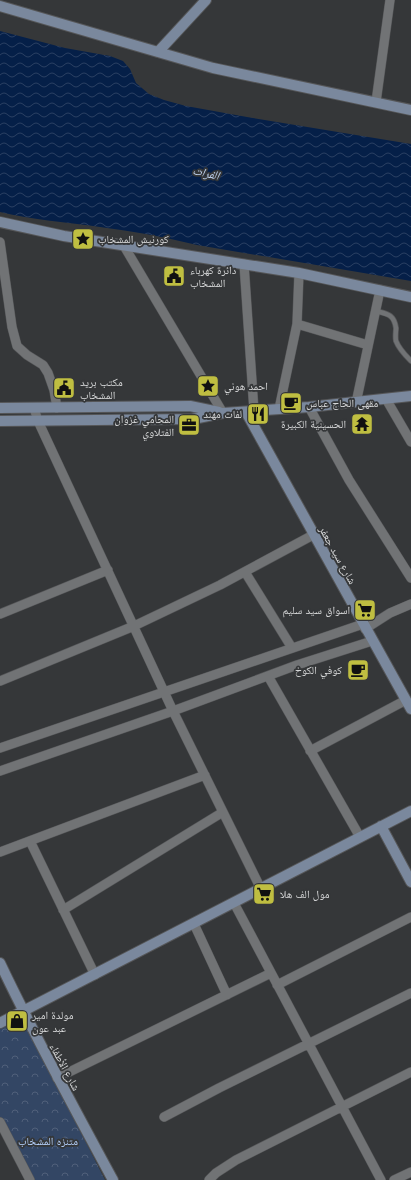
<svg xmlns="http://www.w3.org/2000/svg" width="411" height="1180" font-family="Jost,'Noto Naskh Arabic',sans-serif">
<defs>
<pattern id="park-crowns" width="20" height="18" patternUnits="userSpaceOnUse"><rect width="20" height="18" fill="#334664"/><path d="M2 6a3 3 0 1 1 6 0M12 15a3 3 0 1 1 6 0" fill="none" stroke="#50607a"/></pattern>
<pattern id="water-waves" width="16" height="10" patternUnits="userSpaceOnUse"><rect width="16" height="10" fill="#051f48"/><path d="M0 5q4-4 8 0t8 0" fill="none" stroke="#293f62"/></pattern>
</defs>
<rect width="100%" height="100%" fill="#353739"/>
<path fill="url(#park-crowns)" d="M 21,1015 L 105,1180 L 31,1180 L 0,1118 L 0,1026 Z"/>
<path fill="url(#water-waves)" d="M 0,31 L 65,48 L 110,56 L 123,61 L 130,69 L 136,83 L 149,94 L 164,100 L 186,106 L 247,117 L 411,144 L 411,281 L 197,245 C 165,237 133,231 100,227 C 67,222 33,220 0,212 Z"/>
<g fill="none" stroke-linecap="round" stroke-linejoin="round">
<g stroke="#555658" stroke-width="6">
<path id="lane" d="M 376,311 C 387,314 394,314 396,328 C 396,332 395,336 396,341 C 399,349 405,355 411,361"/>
</g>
<g stroke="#555658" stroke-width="10">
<path id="street" d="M 376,102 L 390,0
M 0,242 L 12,327 L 17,346 L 27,355 L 43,365 L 48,373 L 54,390 L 57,408
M 124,246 L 223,413
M 244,264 L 254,411
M 297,324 L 368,345
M 386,399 L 411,442
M 356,403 L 380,290
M 309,407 L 349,480 L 411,578
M 34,408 L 38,421 L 173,711 L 261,889
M 279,409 L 297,324 L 299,273
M 245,572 L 292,648
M 0,614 L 108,570
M 365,629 L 390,613 L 411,604
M 268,676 L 360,837
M 0,681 L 134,626 L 220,585 L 313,535
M 0,748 L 363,624
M 310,751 L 406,700
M 0,771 L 173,711 L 297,665 L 372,641
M 30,841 L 95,975
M 0,852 L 205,775
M 234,903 L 381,1180
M 63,910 L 223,812
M 194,924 L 227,995
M 277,985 L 411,917
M 57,1078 L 271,973
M 164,1117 L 219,1088 L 411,993
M 0,1122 L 30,1180
M 209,1180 L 216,1173 L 236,1160 L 411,1072
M 394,1180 L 411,1172"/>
</g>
<g stroke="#555658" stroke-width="12">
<path id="secondary" d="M 0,6 L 213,68 L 411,110
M 158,52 L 206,0
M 0,222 L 64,236 L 299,273 L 411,297
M 0,408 L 190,406 L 219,412
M 246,412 L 411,709
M 0,421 L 193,419 L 223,413 L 309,407 L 411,396
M 381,826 L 411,882
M 0,963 C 35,1037 74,1108 113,1180
M 0,1023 L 411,811"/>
</g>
<use href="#lane" stroke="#717375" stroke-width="4.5"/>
<use href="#street" stroke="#717375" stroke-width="9"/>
<use href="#secondary" stroke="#7a889d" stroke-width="10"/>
</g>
<defs>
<g id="sight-square" transform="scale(1.15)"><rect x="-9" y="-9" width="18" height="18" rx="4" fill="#bfbe41" stroke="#353739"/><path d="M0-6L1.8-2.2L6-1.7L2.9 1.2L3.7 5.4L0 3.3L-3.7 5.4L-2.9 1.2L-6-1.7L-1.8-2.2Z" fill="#111"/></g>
<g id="civic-square" transform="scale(1.15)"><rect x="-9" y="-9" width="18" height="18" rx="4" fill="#bfbe41" stroke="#353739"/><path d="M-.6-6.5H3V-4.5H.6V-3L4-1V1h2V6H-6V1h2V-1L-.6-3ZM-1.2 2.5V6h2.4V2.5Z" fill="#111"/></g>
<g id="cafe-square" transform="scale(1.15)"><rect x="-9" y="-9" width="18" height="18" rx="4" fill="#bfbe41" stroke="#353739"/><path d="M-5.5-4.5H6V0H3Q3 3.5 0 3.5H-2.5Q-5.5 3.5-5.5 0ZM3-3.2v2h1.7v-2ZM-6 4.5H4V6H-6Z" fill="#111"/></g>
<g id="restaurant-square" transform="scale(1.15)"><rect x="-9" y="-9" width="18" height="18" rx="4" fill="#bfbe41" stroke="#353739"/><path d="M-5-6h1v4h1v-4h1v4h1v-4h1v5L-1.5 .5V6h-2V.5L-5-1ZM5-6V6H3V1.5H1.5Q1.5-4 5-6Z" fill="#111"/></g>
<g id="temple-square" transform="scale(1.15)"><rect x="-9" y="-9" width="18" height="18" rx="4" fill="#bfbe41" stroke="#353739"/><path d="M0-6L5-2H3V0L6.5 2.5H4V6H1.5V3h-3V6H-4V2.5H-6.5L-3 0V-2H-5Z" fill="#111"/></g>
<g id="office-square" transform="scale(1.15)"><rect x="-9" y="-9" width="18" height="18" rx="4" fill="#bfbe41" stroke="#353739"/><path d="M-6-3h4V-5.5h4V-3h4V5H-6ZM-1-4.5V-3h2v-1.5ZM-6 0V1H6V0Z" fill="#111"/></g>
<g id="supermarket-square" transform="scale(1.15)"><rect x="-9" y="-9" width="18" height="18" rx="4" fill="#bfbe41" stroke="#353739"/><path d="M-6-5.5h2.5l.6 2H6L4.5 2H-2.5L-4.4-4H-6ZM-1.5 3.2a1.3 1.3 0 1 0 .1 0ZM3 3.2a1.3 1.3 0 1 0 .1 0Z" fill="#111"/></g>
<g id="shop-square" transform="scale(1.15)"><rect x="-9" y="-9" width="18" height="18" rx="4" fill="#bfbe41" stroke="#353739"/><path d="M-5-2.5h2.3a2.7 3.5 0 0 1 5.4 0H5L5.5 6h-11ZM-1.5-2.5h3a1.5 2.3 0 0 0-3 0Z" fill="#111"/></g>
</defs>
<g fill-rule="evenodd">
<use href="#sight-square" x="83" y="239"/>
<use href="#civic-square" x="174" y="276"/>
<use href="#sight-square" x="208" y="386"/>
<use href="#civic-square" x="64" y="388"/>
<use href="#cafe-square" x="291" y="403"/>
<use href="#restaurant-square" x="258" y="414"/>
<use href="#temple-square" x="362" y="424"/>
<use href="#office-square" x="189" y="425"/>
<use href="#supermarket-square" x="365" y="610"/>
<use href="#cafe-square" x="358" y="670"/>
<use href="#supermarket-square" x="264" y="894"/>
<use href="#shop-square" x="17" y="1021"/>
</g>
<g text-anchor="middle" stroke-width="3.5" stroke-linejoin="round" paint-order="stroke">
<g font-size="11" fill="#d7d8d9" stroke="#353739" text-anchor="start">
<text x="98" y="243">كورنيش المشخاب</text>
<text x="190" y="274">دائرة كهرباء<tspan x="190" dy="13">المشخاب</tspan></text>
<text x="80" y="386">مكتب بريد<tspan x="80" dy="13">المشخاب</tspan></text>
<text x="224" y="390">احمد هوني</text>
<text x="306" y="407">مقهى الحاج عباس</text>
<text x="242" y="418" text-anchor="end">لفات مهند</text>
<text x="174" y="423" text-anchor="end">المحامي غزوان<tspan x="174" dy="13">الفتلاوي</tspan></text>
<text x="346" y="428" text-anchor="end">الحسينية الكبيرة</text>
<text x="350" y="614" text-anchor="end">اسواق سيد سليم</text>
<text x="342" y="674" text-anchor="end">كوفي الكوخ</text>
<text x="280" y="898">مول الف هلا</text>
<text x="32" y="1019">مولدة امير<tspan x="32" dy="13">عبد عون</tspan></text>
</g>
<g font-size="11" fill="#d7d8d9" stroke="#353739">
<text transform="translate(338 555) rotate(61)" y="4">شارع سيد جعفر</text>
<text transform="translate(65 1067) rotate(62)" y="4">شارع الأطفاء</text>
</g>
<g font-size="11" fill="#b4d0fc" stroke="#353739">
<text x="48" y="1145">متنزه المشخاب</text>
</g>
<g font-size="12" font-style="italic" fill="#c2d5f2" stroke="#353739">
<text transform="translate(206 173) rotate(12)" y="4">الفرات</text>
</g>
</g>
</svg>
